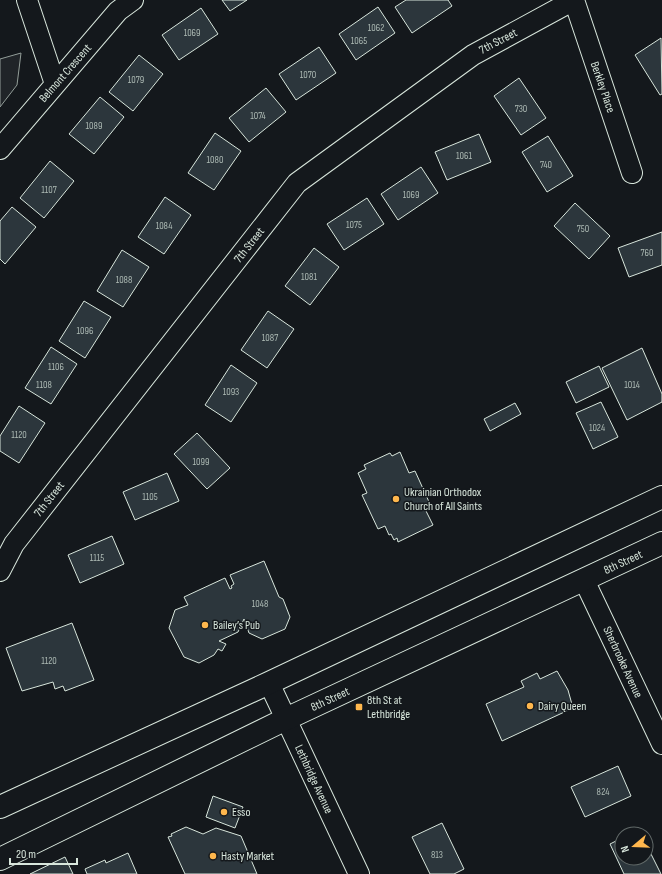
<svg xmlns="http://www.w3.org/2000/svg" width="662" height="874" font-family="'Sofia Sans Condensed',sans-serif">
<rect width="100%" height="100%" fill="#14181c"/>
<path fill="#202428" stroke="#939e99" d="M 21,53 L 17,85 L 0,107 L 0,59 Z"/>
<path fill="#2c363c" stroke="#d8e6dc" d="M 222,0 L 247,0 L 230,11 Z
M 406,0 L 448,0 L 452,6 L 412,33 L 395,7 Z
M 378,7 L 395,33 L 356,60 L 339,34 Z
M 201,8 L 218,34 L 179,60 L 162,35 Z
M 661,38 L 662,94 L 660,95 L 635,55 Z
M 319,47 L 336,73 L 296,100 L 279,74 Z
M 139,55 L 163,74 L 133,111 L 109,92 Z
M 519,78 L 546,118 L 521,135 L 494,96 Z
M 266,88 L 286,112 L 249,142 L 229,118 Z
M 100,97 L 124,117 L 94,154 L 69,134 Z
M 215,133 L 241,151 L 214,190 L 188,173 Z
M 479,134 L 491,162 L 447,180 L 435,152 Z
M 548,136 L 573,176 L 547,192 L 522,152 Z
M 50,161 L 74,181 L 44,218 L 20,198 Z
M 421,167 L 438,193 L 398,220 L 381,194 Z
M 165,197 L 191,215 L 164,254 L 138,237 Z
M 367,198 L 384,224 L 344,250 L 327,224 Z
M 575,203 L 610,236 L 589,259 L 554,226 Z
M 12,207 L 36,227 L 5,264 L 0,259 L 0,221 Z
M 662,232 L 662,265 L 629,277 L 618,248 Z
M 314,248 L 339,267 L 310,305 L 285,286 Z
M 122,250 L 149,267 L 123,307 L 97,291 Z
M 84,301 L 111,317 L 85,358 L 59,341 Z
M 268,311 L 294,329 L 267,368 L 241,350 Z
M 51,347 L 77,364 L 51,404 L 25,388 Z
M 642,348 L 662,394 L 662,402 L 627,420 L 602,368 Z
M 231,365 L 257,383 L 231,422 L 205,405 Z
M 599,366 L 609,387 L 576,403 L 566,382 Z
M 601,402 L 618,437 L 593,449 L 576,413 Z
M 515,403 L 521,414 L 490,431 L 484,419 Z
M 19,406 L 45,423 L 19,463 L 0,451 L 0,436 Z
M 197,433 L 230,468 L 207,489 L 174,454 Z
M 400,452 L 409,473 L 415,471 L 430,504 L 424,507 L 433,525 L 398,542 L 397,538 L 394,540 L 391,534 L 389,535 L 385,526 L 378,529 L 362,495 L 367,493 L 358,473 L 366,469 L 364,465 L 390,453 L 392,456 Z
M 167,473 L 179,501 L 135,520 L 123,492 Z
M 112,536 L 124,564 L 80,583 L 68,555 Z
M 264,561 L 279,597 L 283,599 L 290,617 L 285,629 L 262,639 L 249,633 L 244,619 L 238,632 L 219,641 L 226,644 L 222,651 L 218,649 L 214,655 L 199,663 L 184,657 L 169,628 L 175,610 L 188,605 L 184,597 L 225,578 L 230,589 L 232,588 L 231,586 L 234,584 L 230,575 Z
M 72,623 L 94,680 L 65,691 L 63,686 L 55,689 L 53,682 L 22,691 L 6,648 Z
M 557,671 L 568,690 L 573,708 L 502,741 L 486,704 L 524,687 L 521,681 L 537,673 L 540,679 Z
M 618,766 L 631,796 L 585,817 L 571,787 Z
M 213,796 L 243,807 L 235,828 L 206,817 Z
M 442,823 L 464,869 L 454,874 L 430,874 L 412,837 Z
M 186,827 L 203,834 L 216,828 L 241,836 L 257,874 L 185,874 L 168,837 L 172,836 L 171,834 Z
M 639,830 L 641,834 L 631,834 Z
M 622,838 L 622,858 L 646,858 L 646,844 L 661,874 L 624,874 L 610,844 Z
M 128,853 L 137,874 L 87,874 L 85,869 L 105,860 L 106,863 Z
M 65,857 L 73,874 L 30,874 Z"/>
<g fill="none" stroke-linecap="round" stroke-linejoin="round">
<g stroke="#d8e6dc" stroke-width="22">
<path id="street" d="M 27,0 L 55,84
M 574,0 L 632,173
M 0,149 L 118,11 L 133,0
M 0,571 L 14,544 L 297,183 L 473,55 L 574,0
M 584,580 L 662,744
M 269,683 L 359,874"/>
</g>
<g stroke="#d8e6dc" stroke-width="24">
<path id="secondary" d="M 0,807 L 269,683 L 662,497
M 0,859 L 286,719 L 662,543"/>
</g>
<use href="#street" stroke="#14181c" stroke-width="20"/>
<use href="#secondary" stroke="#14181c" stroke-width="22"/>
</g>
<g fill="#ffb74d" stroke="#14181c" stroke-width="1.5">
<circle cx="396" cy="499" r="4"/>
<circle cx="205" cy="625" r="4"/>
<circle cx="530" cy="706" r="4"/>
<rect x="355" y="703" width="8" height="8" rx="2"/>
<circle cx="224" cy="812" r="4"/>
<circle cx="213" cy="856" r="4"/>
</g>
<g text-anchor="middle" stroke-width="3" stroke-linejoin="round" paint-order="stroke">
<g font-size="10" fill="#adbab4">
<text x="376" y="31">1062</text>
<text x="192" y="36">1069</text>
<text x="359" y="44">1065</text>
<text x="308" y="78">1070</text>
<text x="136" y="83">1079</text>
<text x="521" y="112">730</text>
<text x="258" y="119">1074</text>
<text x="94" y="129">1089</text>
<text x="464" y="159">1061</text>
<text x="215" y="163">1080</text>
<text x="546" y="168">740</text>
<text x="49" y="193">1107</text>
<text x="411" y="198">1069</text>
<text x="354" y="228">1075</text>
<text x="164" y="229">1084</text>
<text x="583" y="232">750</text>
<text x="647" y="256">760</text>
<text x="309" y="280">1081</text>
<text x="124" y="283">1088</text>
<text x="85" y="334">1096</text>
<text x="270" y="341">1087</text>
<text x="56" y="370">1106</text>
<text x="44" y="388">1108</text>
<text x="632" y="388">1014</text>
<text x="231" y="395">1093</text>
<text x="597" y="431">1024</text>
<text x="19" y="438">1120</text>
<text x="201" y="465">1099</text>
<text x="150" y="500">1105</text>
<text x="97" y="561">1115</text>
<text x="260" y="607">1048</text>
<text x="49" y="664">1120</text>
<text x="603" y="795">824</text>
<text x="437" y="858">813</text>
</g>
<g font-size="12" fill="#d8e6dc" stroke="#14181c">
<text transform="translate(498 41) rotate(-28)" y="4">7th Street</text>
<text transform="translate(65 73) rotate(-49)" y="4">Belmont Crescent</text>
<text transform="translate(603 87) rotate(71)" y="4">Berkley Place</text>
<text transform="translate(249 245) rotate(-52)" y="4">7th Street</text>
<text transform="translate(49 499) rotate(-52)" y="4">7th Street</text>
<text transform="translate(623 562) rotate(-25)" y="4">8th Street</text>
<text transform="translate(623 662) rotate(65)" y="4">Sherbrooke Avenue</text>
<text transform="translate(330 699) rotate(-25)" y="4">8th Street</text>
<text transform="translate(314 779) rotate(65)" y="4">Lethbridge Avenue</text>
</g>
<g font-size="12" fill="#d8e6dc" stroke="#14181c" text-anchor="start">
<text x="404" y="496">Ukrainian Orthodox<tspan x="404" dy="14">Church of All Saints</tspan></text>
<text x="213" y="629">Bailey’s Pub</text>
<text x="367" y="704">8th St at<tspan x="367" dy="14">Lethbridge</tspan></text>
<text x="538" y="710">Dairy Queen</text>
<text x="232" y="816">Esso</text>
<text x="221" y="860">Hasty Market</text>
</g>
</g>
<g transform="translate(634 846) rotate(251)"><circle r="19" fill="#14181c" stroke="#626a69"/>
<path d="M0-3L7 15L0 10L-7 15Z" fill="#ffb74d"/>
<text y="-6" font-size="11" font-weight="bold" text-anchor="middle" fill="#d8e6dc">N</text>
</g>
<path d="M10 858v6h67v-6" fill="none" stroke="#d8e6dc" stroke-width="2"/>
<text x="16" y="858" font-size="12" fill="#d8e6dc" stroke="#14181c" stroke-width="3" paint-order="stroke">20 m</text>
</svg>
